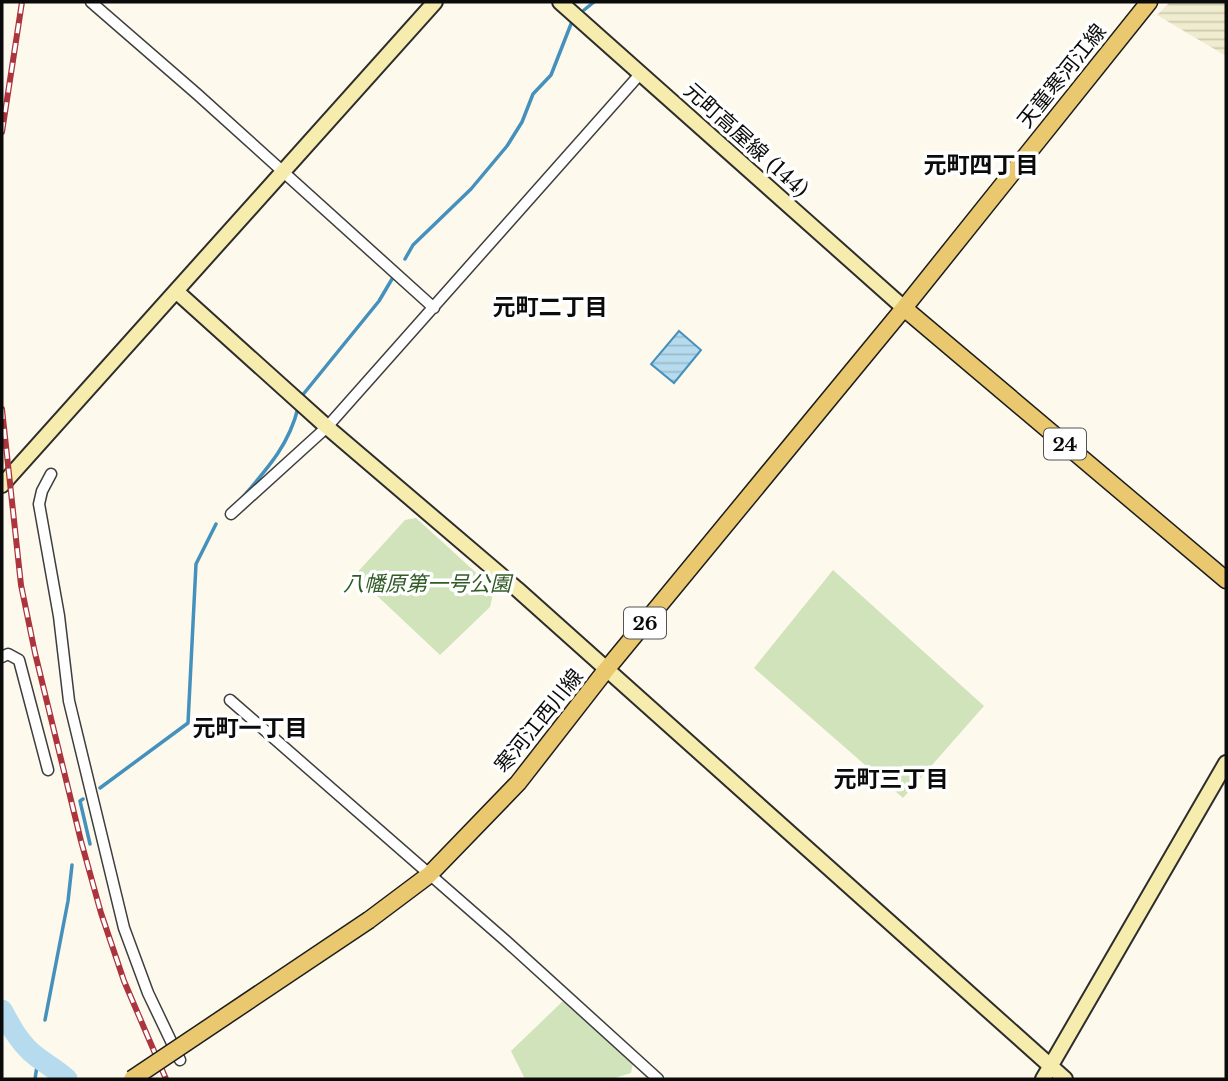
<svg xmlns="http://www.w3.org/2000/svg" width="1228" height="1081" font-family="'Libre Baskerville','Noto Sans JP',serif">
<defs>
<pattern id="farmland-rules" width="6" height="5" patternUnits="userSpaceOnUse" patternTransform="scale(1.75)"><rect width="6" height="5" fill="#f0eccf"/><path d="M0 2.5h6" fill="none" stroke="#ccc9b0"/></pattern>
<pattern id="water-rules" width="6" height="5" patternUnits="userSpaceOnUse" patternTransform="scale(1.75)"><rect width="6" height="5" fill="#b6dbee"/><path d="M0 2.5h6" fill="none" stroke="#9bbbcb"/></pattern>
</defs>
<rect width="100%" height="100%" fill="#fdf9ec"/>
<path fill="url(#farmland-rules)" d="M 1170,2 L 1226,2 L 1226,56 L 1157,15 Z"/>
<path fill="#d0e3ba" d="M 416,518 L 494,589 L 490,607 L 440,655 L 355,575 L 405,520 Z
M 833,570 L 984,706 L 903,798 L 754,668 Z
M 563,1001 L 633,1063 L 631,1073 L 611,1079 L 525,1079 L 511,1051 Z"/>
<path fill="url(#water-rules)" stroke="#4591bd" stroke-width="2" d="M 679,331 L 701,350 L 674,383 L 651,364 Z"/>
<g fill="none" stroke-linecap="round" stroke-linejoin="round">
<path stroke="#4591bd" stroke-width="3.5" d="M 584,10 L 594,2
M 405,259 L 413,245 L 471,189 L 507,146 L 522,122 L 533,94 L 551,75 L 571,24
M 301,397 L 379,301 L 392,279
M 242,498 C 267,469 289,445 298,408
M 100,788 L 188,723 L 196,564 L 216,524
M 83,799 L 80,801 L 90,844
M 45,1020 L 68,901 L 72,865
M 35,1079 L 37,1066"/>
<path stroke="#b6dbee" stroke-width="21" d="M 2,1010 C 10,1025 18,1040 31,1052 C 42,1062 56,1069 67,1079"/>
<g stroke="#3e3e3e" stroke-width="13">
<path id="street" d="M 91,2 L 197,94 L 434,308
M 51,474 L 42,491 L 39,504 L 59,616 L 69,701 L 124,928 L 148,993 L 180,1060
M 231,514 L 327,427 L 641,73
M 2,657 L 8,654 L 19,660 L 48,770
M 230,700 L 506,941 L 658,1079"/>
</g>
<g stroke="#2d2d2d" stroke-width="18">
<path id="secondary" d="M 560,2 L 904,308
M 176,291 L 327,427 L 517,589 L 1065,1079
M 2,485 L 435,2
M 1043,1079 L 1226,763"/>
</g>
<g stroke="#1c1c1c" stroke-width="19">
<path id="primary" d="M 904,308 L 1226,580
M 369,920 L 429,875 L 518,783 L 606,670 L 904,308 L 1149,2"/>
</g>
<use href="#street" stroke="#fff" stroke-width="10"/>
<use href="#secondary" stroke="#f6ecae" stroke-width="14"/>
<use href="#primary" stroke="#e9c870" stroke-width="16"/>
<g stroke="#ab343d" stroke-width="6">
<path id="rail" d="M 2,132 L 22,2
M 2,409 L 21,585 L 35,653 L 81,841 L 101,913 L 124,981 L 166,1079"/>
</g>
<use href="#rail" stroke="#fff" stroke-width="3.5" stroke-dasharray="10" stroke-linecap="butt"/>
<g stroke="#1c1c1c" stroke-width="19" stroke-linecap="butt">
<path id="primary-bridge" d="M 132,1079 L 369,920"/>
</g>
<use href="#primary-bridge" stroke="#e9c870" stroke-width="16"/>
</g>
<g text-anchor="middle" stroke-width="7" stroke-linejoin="round" paint-order="stroke">
<g fill="#fff" stroke="#545454" stroke-width="2">
<rect x="1044" y="428.5" width="42" height="31" rx="5"/>
<rect x="624" y="607.5" width="42" height="31" rx="5"/>
</g>
<g font-size="19" font-weight="bold" fill="#0b0b0b">
<text x="1065" y="451">24</text>
<text x="645" y="630">26</text>
</g>
<g font-size="21" fill="#0b0b0b" stroke="#fff">
<text transform="translate(1062 76) rotate(-51)" y="7">天童寒河江線</text>
<text transform="translate(746 140) rotate(42)" y="7">元町高屋線 (144)</text>
<text transform="translate(539 721) rotate(-51)" y="7">寒河江西川線</text>
</g>
<g font-size="21" font-style="italic" fill="#315b24" stroke="#fff">
<text x="427" y="591">八幡原第一号公園</text>
</g>
<g font-size="23" font-weight="bold" fill="#0b0b0b" stroke="#fff">
<text x="981" y="173">元町四丁目</text>
<text x="550" y="315">元町二丁目</text>
<text x="250" y="736">元町一丁目</text>
<text x="891" y="787">元町三丁目</text>
</g>
</g>
<rect width="1228" height="1081" fill="none" stroke="#0b0b0b" stroke-width="7"/>
</svg>
